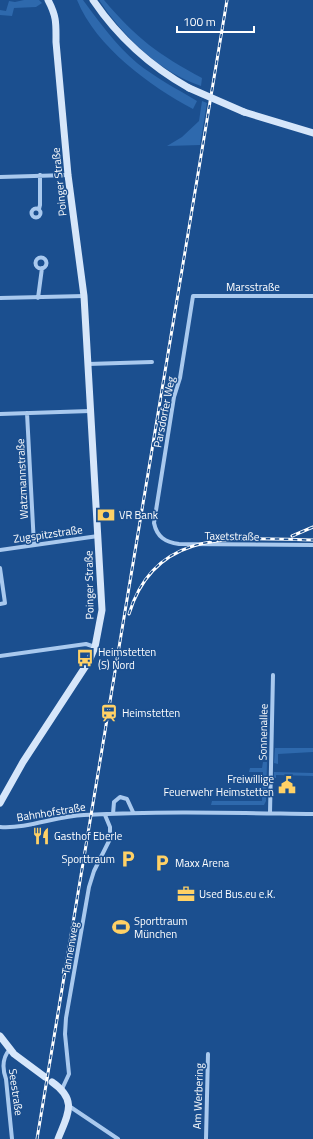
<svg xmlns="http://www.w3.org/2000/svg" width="313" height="1139" font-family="'Titillium Web',sans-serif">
<rect width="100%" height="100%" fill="#1b4f8f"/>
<path fill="#2e69ad" d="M 24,0 L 39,0 L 42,3 L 36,7 L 14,8 L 12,16 L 0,15 L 0,10 L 6,11 L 9,1 L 15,2 Z
M 77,0 L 83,0 C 99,22 116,45 137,63 C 156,78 177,89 197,101 L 193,109 C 150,86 96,47 77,0 Z
M 99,0 L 104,0 C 136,38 159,55 202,78 L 201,86 C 159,72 123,36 99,0 Z
M 202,101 L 207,103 L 200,145 L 167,146 L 182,137 L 199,121 Z
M 275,748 L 313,748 L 313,752 L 278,754 L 278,764 L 274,763 Z
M 263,762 L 267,762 L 266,801 L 264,805 L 211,805 L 212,801 L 262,801 L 263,772 L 249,772 L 250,768 L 262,768 Z
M 274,772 L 313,773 L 313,776 L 276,775 L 276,778 L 274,778 Z"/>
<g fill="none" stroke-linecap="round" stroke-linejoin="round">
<path stroke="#a9c9ee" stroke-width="4" d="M 0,177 L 68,175
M31.5 213a4.5 4.5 0 1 1 9 0a4.5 4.5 0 1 1-9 0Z
M 39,209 L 40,205 L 40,175
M35.5 263a5.5 5.5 0 1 1 11 0a5.5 5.5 0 1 1-11 0Z
M 313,296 L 193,296 L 180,378 L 174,397 L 154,523 C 157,537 165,542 179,544 L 313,545
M 0,298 L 84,296
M 38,298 L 42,268
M 88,364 L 152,362
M 27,413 L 34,545
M 0,414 L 90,411
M 0,550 L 98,536
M 0,568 L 5,603 L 0,604
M 0,656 L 86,644 L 95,647
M 270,813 L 273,675
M 113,814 L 114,802 L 120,797 L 127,799 L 133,812
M 0,827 C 28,829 56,816 84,815 C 161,811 237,813 313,814
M 10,1049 C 2,1058 2,1068 6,1079 L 12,1139
M 62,1089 L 69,1074 L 65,1034 L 66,1018 L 89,887 L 94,871 L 110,839 L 110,827 L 105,815
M 69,1106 L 118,1139
M 206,1139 L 208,1054"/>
<path stroke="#d6e6fa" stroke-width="7" d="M 93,0 C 118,37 150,66 189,88
M 244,112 L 313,133
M 0,803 L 23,762 L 89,661 L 95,647 L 102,610 L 84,296 L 68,175 L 56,42 C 56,24 57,17 48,0
M 0,1036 L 14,1054 L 45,1077
M 52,1082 C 78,1100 68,1114 58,1139"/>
<g stroke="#fff" stroke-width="3">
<path id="rail" d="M 292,536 L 313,527
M 129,614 C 156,525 239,539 313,540
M 37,1139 L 227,0"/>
</g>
<use href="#rail" stroke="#1b4f8f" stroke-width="1.5" stroke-dasharray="4.5" stroke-linecap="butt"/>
<path stroke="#d6e6fa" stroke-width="7" d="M 189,88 L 244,112"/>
</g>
<defs>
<g id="bank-bare" transform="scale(1.38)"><path d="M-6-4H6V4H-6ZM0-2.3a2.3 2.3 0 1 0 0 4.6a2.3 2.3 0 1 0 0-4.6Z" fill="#ffd166" stroke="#1b4f8f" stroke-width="2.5" paint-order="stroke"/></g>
<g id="bus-bare" transform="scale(1.38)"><path d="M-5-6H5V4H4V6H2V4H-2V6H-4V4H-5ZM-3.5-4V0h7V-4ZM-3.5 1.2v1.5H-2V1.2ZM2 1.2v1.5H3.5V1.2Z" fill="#ffd166" stroke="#1b4f8f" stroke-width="2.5" paint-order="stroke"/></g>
<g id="station-bare" transform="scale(1.38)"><path d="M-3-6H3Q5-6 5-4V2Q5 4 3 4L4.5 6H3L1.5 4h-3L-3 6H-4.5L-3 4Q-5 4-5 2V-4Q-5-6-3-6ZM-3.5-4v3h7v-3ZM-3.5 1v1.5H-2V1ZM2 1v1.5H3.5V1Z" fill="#ffd166" stroke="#1b4f8f" stroke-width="2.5" paint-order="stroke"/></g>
<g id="civic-bare" transform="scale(1.38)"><path d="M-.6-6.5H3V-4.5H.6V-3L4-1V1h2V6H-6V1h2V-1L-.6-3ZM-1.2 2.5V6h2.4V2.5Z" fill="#ffd166" stroke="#1b4f8f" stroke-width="2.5" paint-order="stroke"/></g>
<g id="restaurant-bare" transform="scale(1.38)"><path d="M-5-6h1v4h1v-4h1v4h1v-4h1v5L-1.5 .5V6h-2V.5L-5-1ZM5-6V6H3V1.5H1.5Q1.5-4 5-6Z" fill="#ffd166" stroke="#1b4f8f" stroke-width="2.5" paint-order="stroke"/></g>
<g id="parking-bare" transform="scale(1.38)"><path d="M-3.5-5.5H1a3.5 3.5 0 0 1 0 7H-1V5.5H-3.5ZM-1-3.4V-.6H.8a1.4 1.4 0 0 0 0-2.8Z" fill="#ffd166" stroke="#1b4f8f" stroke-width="2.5" paint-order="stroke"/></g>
<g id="office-bare" transform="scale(1.38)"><path d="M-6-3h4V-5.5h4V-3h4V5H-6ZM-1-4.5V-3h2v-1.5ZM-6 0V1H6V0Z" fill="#ffd166" stroke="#1b4f8f" stroke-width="2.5" paint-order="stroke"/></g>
<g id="stadium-bare" transform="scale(1.38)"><path d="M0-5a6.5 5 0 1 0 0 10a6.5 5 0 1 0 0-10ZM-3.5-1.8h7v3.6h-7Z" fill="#ffd166" stroke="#1b4f8f" stroke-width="2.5" paint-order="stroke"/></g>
</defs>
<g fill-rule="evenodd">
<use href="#bank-bare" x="106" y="515"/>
<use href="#bus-bare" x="85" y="658"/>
<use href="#station-bare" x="109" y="713"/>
<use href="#civic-bare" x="287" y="785"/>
<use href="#restaurant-bare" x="41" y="836"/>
<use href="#parking-bare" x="128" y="859"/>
<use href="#parking-bare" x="162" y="863"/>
<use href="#office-bare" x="186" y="894"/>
<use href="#stadium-bare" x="121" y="927"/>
</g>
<g text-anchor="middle" stroke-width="3" stroke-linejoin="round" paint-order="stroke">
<g font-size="11" fill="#fff" stroke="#1b4f8f">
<text transform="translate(59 182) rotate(-96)" y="4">Poinger Straße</text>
<text x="253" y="291">Marsstraße</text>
<text transform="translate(164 412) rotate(-79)" y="4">Parsdorfer Weg</text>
<text transform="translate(22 479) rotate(-93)" y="4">Watzmannstraße</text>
<text transform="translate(48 534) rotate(-8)" y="4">Zugspitzstraße</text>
<text transform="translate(232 536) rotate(1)" y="4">Taxetstraße</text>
<text transform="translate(89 585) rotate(-91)" y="4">Poinger Straße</text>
<text transform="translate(263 732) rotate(-89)" y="4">Sonnenallee</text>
<text transform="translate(51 812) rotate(-9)" y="4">Bahnhofstraße</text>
<text transform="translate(70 948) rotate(-80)" y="4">Tannenweg</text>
<text transform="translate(16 1092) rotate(82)" y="4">Seestraße</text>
<text transform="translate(198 1096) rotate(-88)" y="4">Am Werbering</text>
</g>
<g font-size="11" fill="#fff" stroke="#1b4f8f" text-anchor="start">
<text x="119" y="519">VR Bank</text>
<text x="98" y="656">Heimstetten<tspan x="98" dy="13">(S) Nord</tspan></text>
<text x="122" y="717">Heimstetten</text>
<text x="274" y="783" text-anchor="end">Freiwillige<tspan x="274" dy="13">Feuerwehr Heimstetten</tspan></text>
<text x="54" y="840">Gasthof Eberle</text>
<text x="115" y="863" text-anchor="end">Sporttraum</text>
<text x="175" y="867">Maxx Arena</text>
<text x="199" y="898">Used Bus.eu e.K.</text>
<text x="134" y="925">Sporttraum<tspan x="134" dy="13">München</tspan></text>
</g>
</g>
<path d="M177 26v6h77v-6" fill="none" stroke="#ffffff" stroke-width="2"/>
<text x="183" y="26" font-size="12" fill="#ffffff" stroke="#1b4f8f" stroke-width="3" paint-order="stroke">100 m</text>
</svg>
